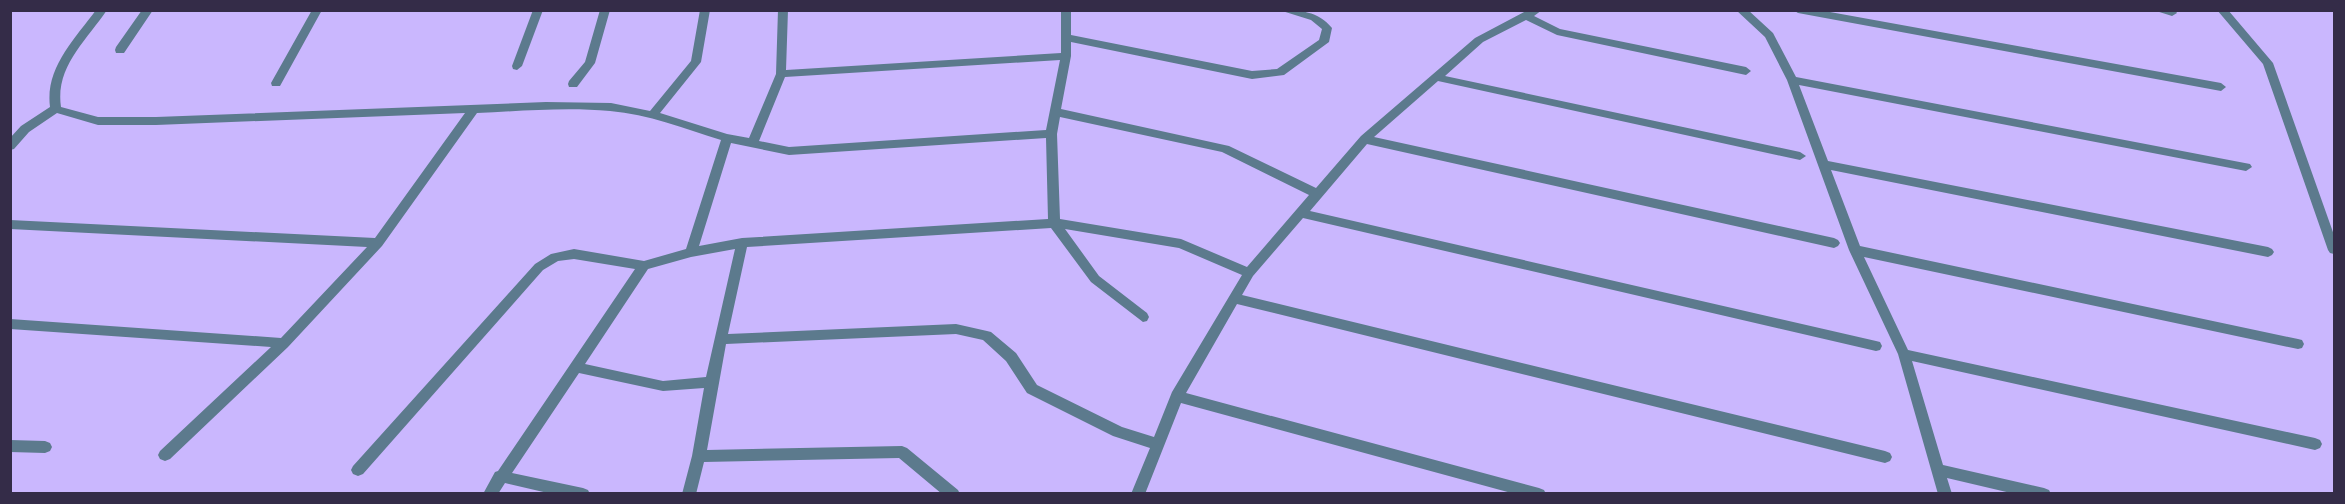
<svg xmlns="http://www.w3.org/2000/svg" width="2345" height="504" font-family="'PT Sans',sans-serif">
<rect width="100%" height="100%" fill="#cab7fe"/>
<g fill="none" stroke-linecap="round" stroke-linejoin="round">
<path fill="#5c7a8d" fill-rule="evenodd" d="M 96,10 L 107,10 C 86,41 55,67 61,107 L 98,117 L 156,117 L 546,102 L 611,103 L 650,111 L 691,61 L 700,10 L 710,10 L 701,62 L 660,113 L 727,134 L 749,138 L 776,74 L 778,10 L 788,10 L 786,70 L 1061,53 L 1061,10 L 1071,10 L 1071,35 L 1252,71 L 1277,69 L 1319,40 L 1322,29 L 1311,20 L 1279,10 C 1300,10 1318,11 1332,28 L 1329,42 L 1284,75 L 1252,79 L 1071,42 L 1071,56 L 1061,109 L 1229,146 L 1316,188 L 1361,136 L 1475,38 L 1528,10 L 1542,10 L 1534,16 L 1560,29 L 1746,67 L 1751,71 L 1746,75 L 1557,35 L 1526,20 L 1483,42 L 1445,76 L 1800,152 L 1806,156 L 1800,160 L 1438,81 L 1374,137 L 1834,238 L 1838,240 L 1840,243 L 1838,246 L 1834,248 L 1367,144 L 1310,211 L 1876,341 L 1880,342 L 1882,346 L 1880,350 L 1876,351 L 1303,218 L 1253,276 L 1242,295 L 1885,451 L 1890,453 L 1892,457 L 1890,461 L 1885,463 L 1237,304 L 1186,393 L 1539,488 L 1544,490 L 1546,494 L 1515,494 L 1181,403 L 1145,494 L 1131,494 L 1150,448 L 1113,436 L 1027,393 L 1006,361 L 983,340 L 956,334 L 726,344 L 707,450 L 902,446 L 907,448 L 958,490 L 960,494 L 942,494 L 899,458 L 704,462 L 696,494 L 682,494 L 692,456 L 704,388 L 663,391 L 579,373 L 512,473 L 583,488 L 588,490 L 590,494 L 552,494 L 505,483 L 498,494 L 483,494 L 495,472 L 498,471 L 635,269 L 574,259 L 558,261 L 543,270 L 363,474 L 358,476 L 353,474 L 351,470 L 353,466 L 535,264 L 551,254 L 574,249 L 644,261 L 686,249 L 721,140 C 685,129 648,114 610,111 C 566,107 521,111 477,113 L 382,246 L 288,347 L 170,459 L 165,461 L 160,459 L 158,455 L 160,451 L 271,347 L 10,329 L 10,319 L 281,338 L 367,247 L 10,229 L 10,220 L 375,238 L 465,113 L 156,125 L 98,125 L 57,113 L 29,132 L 14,149 L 10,150 L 10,138 L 21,126 L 50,107 C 45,68 74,40 96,10 ZM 1060,60 L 1046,130 L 789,147 L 759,141 L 785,77 ZM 1060,117 L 1222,152 L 1309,195 L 1247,267 L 1181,239 L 1060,219 L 1057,134 ZM 1046,138 L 1048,219 L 742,238 L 699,246 L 731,143 L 789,155 ZM 1051,228 L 1091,282 L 1143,322 L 1147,321 L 1149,317 L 1147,313 L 1099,276 L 1065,229 L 1179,248 L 1242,275 L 1172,392 L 1154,437 L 1122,427 L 1037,385 L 1016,353 L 991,332 L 987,331 L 956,324 L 728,334 L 747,247 ZM 735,249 L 706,377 L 663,381 L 585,364 L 648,269 L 691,257 Z
M 142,10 L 153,10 L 124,53 L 116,53 L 115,50 L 116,47 Z
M 312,10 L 322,10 L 280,86 L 272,86 L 271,83 Z
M 533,10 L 543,10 L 522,66 L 517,70 L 513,69 L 512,66 Z
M 600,10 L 610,10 L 595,63 L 577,87 L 569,87 L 568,84 L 569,81 L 585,62 Z
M 1736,10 L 1748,10 L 1773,33 L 1796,77 L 2250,164 L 2252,167 L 2246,171 L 1799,85 L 1828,161 L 2268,247 L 2272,249 L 2274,252 L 2272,255 L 2268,257 L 1831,170 L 1860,246 L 2298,339 L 2302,340 L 2304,344 L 2302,348 L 2298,349 L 1864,257 L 1908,350 L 2315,438 L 2320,440 L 2322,444 L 2320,448 L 2315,450 L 1912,361 L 1943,465 L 2044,488 L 2049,490 L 2051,494 L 2015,494 L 1947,478 L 1952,494 L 1938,494 L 1898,354 L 1849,250 L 1787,80 L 1765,37 Z
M 1793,10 L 1819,10 L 2221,83 L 2226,87 L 2221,91 L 1798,13 Z
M 2153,10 L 2175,10 L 2177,13 L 2172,16 Z
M 2217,10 L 2228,10 L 2273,63 L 2334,235 L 2334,254 L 2330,253 L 2328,250 L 2263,64 Z
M 10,440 L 45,441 L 50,443 L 52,447 L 50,451 L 45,453 L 10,452 Z"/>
</g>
<rect width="2345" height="504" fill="none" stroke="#342c48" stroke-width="24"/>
</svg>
